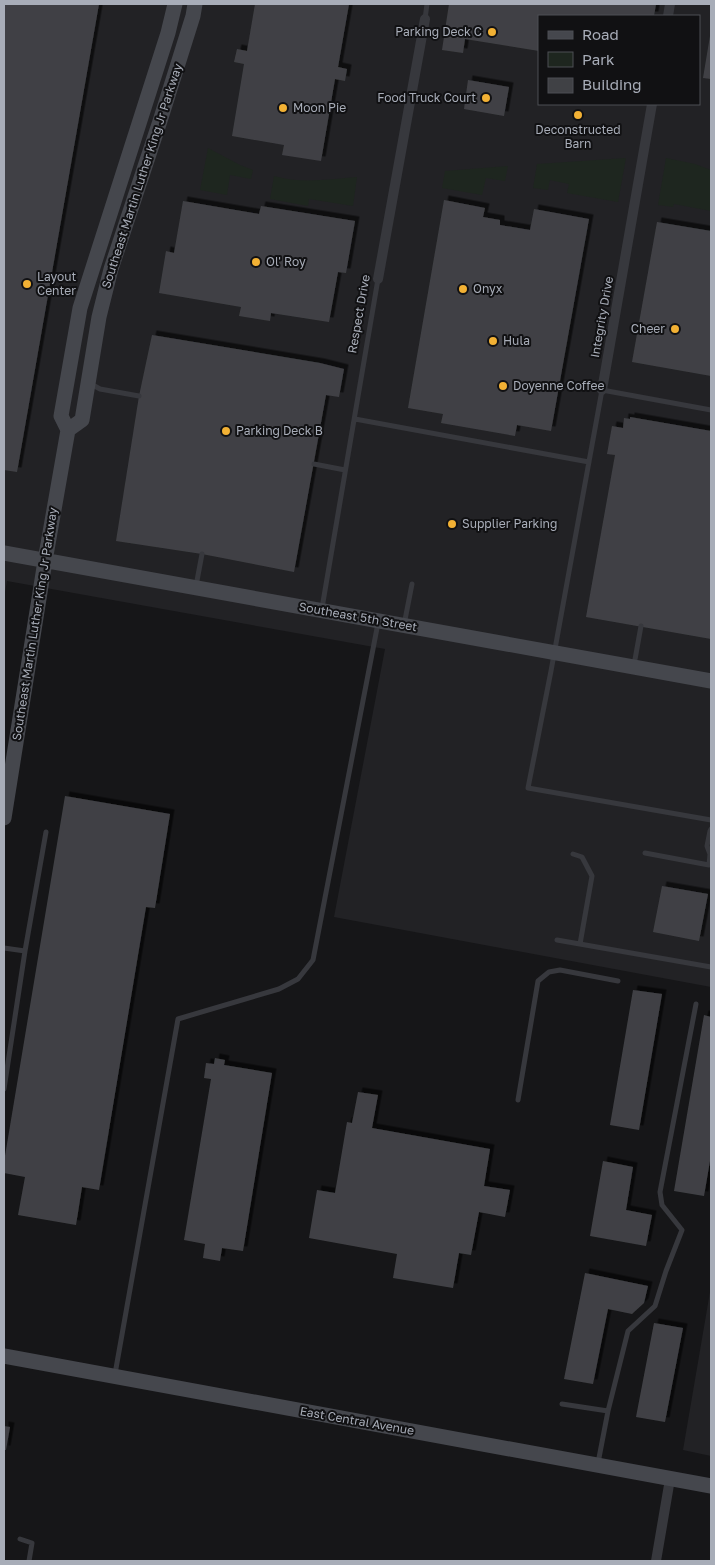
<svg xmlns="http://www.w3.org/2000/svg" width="715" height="1565" font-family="'Golos Text',sans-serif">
<defs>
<filter id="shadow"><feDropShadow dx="4.5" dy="-4.5" stdDeviation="0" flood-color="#0009"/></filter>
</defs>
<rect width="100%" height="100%" fill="#161618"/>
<path fill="#222225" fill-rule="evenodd" d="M 4,4 L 711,4 L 711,987 L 334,917 L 385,649 L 7,581 L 4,598 ZM 539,16 L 699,16 L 699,104 L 539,104 Z
M 711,1286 L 711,1456 L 683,1450 Z"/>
<path fill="#1e261f" d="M 208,148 L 240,165 L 253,170 L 251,179 L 230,175 L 227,195 L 200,190 Z
M 626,158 L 618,202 L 567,193 L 569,184 L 550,180 L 548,190 L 533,188 L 537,164 Z
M 666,158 L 695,164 L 711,170 L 711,211 L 674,204 L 673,207 L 658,205 Z
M 508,166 L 505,181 L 486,178 L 482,195 L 442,188 L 445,171 Z
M 274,176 C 300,184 331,179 357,177 L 353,206 L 309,199 L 308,206 L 270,199 Z"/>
<path fill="#404145" filter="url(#shadow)" d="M 4,4 L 99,4 L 17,472 L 4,470 Z
M 255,4 L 349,4 L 338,67 L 347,69 L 345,81 L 335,79 L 321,161 L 282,155 L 284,145 L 232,136 L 244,64 L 234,62 L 237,49 L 247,51 Z
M 449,4 L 656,4 L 654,16 L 539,16 L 539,51 L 465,39 L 463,53 L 442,50 Z
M 710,36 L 711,36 L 711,79 L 703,78 Z
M 468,80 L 509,87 L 504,116 L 464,109 Z
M 444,200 L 485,208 L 483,217 L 500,220 L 500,225 L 530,230 L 534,209 L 589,219 L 551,431 L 517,425 L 515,436 L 441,423 L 443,414 L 408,408 Z
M 183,201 L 259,214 L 261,206 L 355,221 L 346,273 L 338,272 L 329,322 L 271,313 L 270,321 L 239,316 L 241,307 L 159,293 L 166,251 L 174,253 Z
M 657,222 L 711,231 L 711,376 L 632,362 Z
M 152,335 L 320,363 L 344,369 L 339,397 L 326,395 L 294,572 L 202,554 L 116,541 L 139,396 Z
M 630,417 L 711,431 L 711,639 L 586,617 L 615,455 L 607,454 L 612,426 L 623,428 L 624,418 L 630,419 Z
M 65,796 L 170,814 L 155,908 L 146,907 L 99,1190 L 82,1187 L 76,1225 L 18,1215 L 25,1177 L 4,1173 L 4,1162 Z
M 662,886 L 708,894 L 699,941 L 653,932 Z
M 633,990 L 662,994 L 639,1130 L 610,1125 Z
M 704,1015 L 711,1017 L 711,1155 L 704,1196 L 674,1191 Z
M 215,1058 L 225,1060 L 224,1065 L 272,1073 L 243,1251 L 222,1248 L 220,1261 L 203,1258 L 205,1244 L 184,1240 L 211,1079 L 204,1078 L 206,1063 L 214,1064 Z
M 358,1092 L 378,1095 L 372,1128 L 490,1149 L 484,1186 L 510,1190 L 505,1217 L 479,1212 L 471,1255 L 459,1253 L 453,1288 L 393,1278 L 397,1254 L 309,1238 L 317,1190 L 335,1193 L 347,1122 L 352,1123 Z
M 603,1161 L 633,1167 L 626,1210 L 652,1215 L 646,1246 L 590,1236 Z
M 585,1273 L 648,1286 L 644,1303 L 632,1314 L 608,1309 L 593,1384 L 564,1379 Z
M 654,1323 L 683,1328 L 665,1422 L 636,1417 Z
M 4,1426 L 10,1427 L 6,1450 L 4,1450 Z"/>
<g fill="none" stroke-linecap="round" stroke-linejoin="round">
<path stroke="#37383d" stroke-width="5" d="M 425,19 L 427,4
M 91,384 L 100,389 L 139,396
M 711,410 L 602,390 L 551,671 L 528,788 L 711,820
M 355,419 L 589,462
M 314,464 L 345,470
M 196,586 L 202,554
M 322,608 L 378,279
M 404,625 L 412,584
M 634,665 L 641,626
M 711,829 L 710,831 L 707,846 L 710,854 L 711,853
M 645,853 L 709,865 L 710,854
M 573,854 L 582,857 L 592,876 L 580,944
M 557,940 L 711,967
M 4,948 L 25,951
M 4,1089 L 25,951 L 46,832
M 518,1100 L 538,981 L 549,972 L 560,970 L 618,981
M 115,1374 L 178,1019 L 279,989 L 298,979 L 313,960 L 378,623
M 562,1404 L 608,1411
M 598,1463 L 608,1411 L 628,1331 L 655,1306 L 666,1271 L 682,1230 L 662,1205 L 660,1192 L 696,1004
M 20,1539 L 32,1543 L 29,1561"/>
<path stroke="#37383d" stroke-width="10" d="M 668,16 L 670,4
M 378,279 L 425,19
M 602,390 L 652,104
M 656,1561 L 670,1479"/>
<path stroke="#45474d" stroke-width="15" d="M 68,430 L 82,420 L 99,317 L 111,269 L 160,121 L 193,16 L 195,4
M 4,553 L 711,681
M 4,818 L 45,561 L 68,430 L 61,416 L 80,308 L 168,33 L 175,4
M 4,1356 L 711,1486"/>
</g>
<g fill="#f2b134" stroke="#111113" stroke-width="2">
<circle cx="492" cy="32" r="5"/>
<circle cx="486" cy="98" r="5"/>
<circle cx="283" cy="108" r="5"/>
<circle cx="578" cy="115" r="5"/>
<circle cx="256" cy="262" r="5"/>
<circle cx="27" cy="284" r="5"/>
<circle cx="463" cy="289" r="5"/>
<circle cx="675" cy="329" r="5"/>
<circle cx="493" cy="341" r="5"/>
<circle cx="503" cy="386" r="5"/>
<circle cx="226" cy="431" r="5"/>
<circle cx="452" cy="524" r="5"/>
</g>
<g text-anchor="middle" stroke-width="4" stroke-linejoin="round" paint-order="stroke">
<g font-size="12" fill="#a8adb8" stroke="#111113" text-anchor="start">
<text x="482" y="36" text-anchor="end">Parking Deck C</text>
<text x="476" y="102" text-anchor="end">Food Truck Court</text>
<text x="293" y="112">Moon Pie</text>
<text x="578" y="134" text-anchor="middle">Deconstructed<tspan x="578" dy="14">Barn</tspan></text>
<text x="266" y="266">Ol' Roy</text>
<text x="37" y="281">Layout<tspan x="37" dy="14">Center</tspan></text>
<text x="473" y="293">Onyx</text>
<text x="665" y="333" text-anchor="end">Cheer</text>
<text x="503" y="345">Hula</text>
<text x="513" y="390">Doyenne Coffee</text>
<text x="236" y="435">Parking Deck B</text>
<text x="462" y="528">Supplier Parking</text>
</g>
<g font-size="12" fill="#a8adb8" stroke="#111113">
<text transform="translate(142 176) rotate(-72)" y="4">Southeast Martin Luther King Jr Parkway</text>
<text transform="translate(359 314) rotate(-80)" y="4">Respect Drive</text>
<text transform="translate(602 317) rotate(-80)" y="4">Integrity Drive</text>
<text transform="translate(358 617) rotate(10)" y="4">Southeast 5th Street</text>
<text transform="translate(35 624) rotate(-81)" y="4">Southeast Martin Luther King Jr Parkway</text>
<text transform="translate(357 1421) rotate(10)" y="4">East Central Avenue</text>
</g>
</g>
<rect width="715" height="1565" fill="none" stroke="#a8adb8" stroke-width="10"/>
<rect x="538" y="15" width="162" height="90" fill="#111113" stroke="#4d4f55"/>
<rect x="548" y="31" width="25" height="8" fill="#45474d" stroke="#4d4f55"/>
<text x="582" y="40" font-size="15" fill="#a8adb8">Road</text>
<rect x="548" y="52" width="25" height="15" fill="#1e261f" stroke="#4d4f55"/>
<text x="582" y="65" font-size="15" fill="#a8adb8">Park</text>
<rect x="548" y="78" width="25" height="15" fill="#404145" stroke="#4d4f55"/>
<text x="582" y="90" font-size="15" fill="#a8adb8">Building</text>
</svg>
